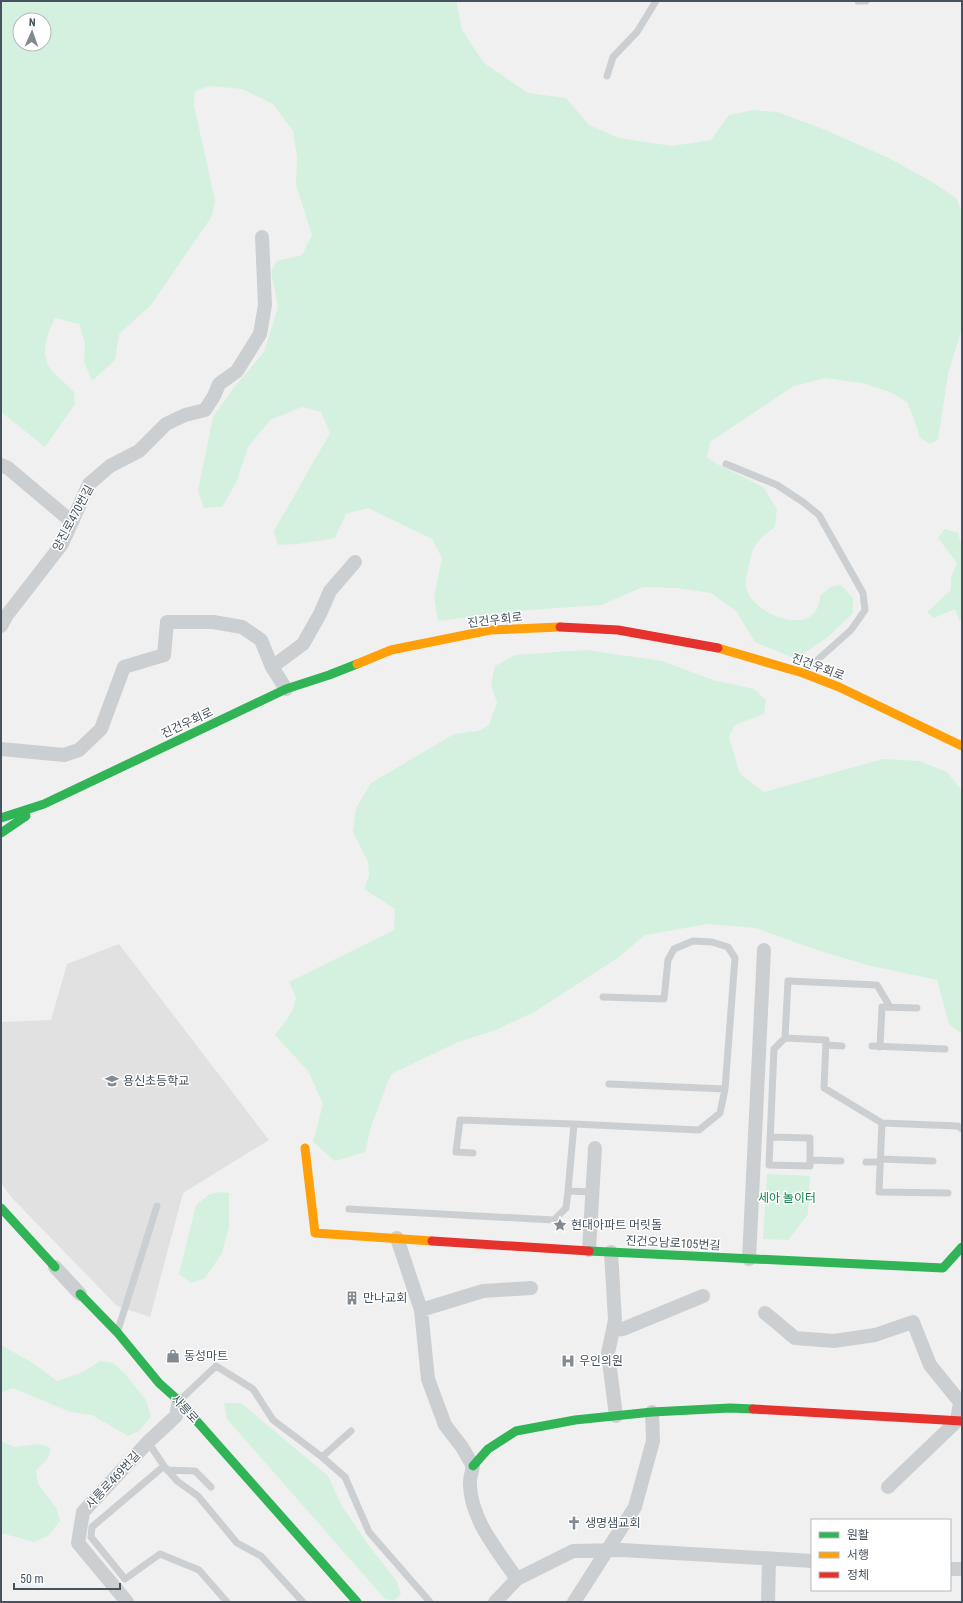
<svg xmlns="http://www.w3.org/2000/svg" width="963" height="1603" font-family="'Roboto Condensed','Noto Sans KR',sans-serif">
<rect width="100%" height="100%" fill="#f1f0f0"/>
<path fill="#e2e1e2" d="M 119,944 L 269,1140 L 183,1193 L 150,1317 L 117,1306 L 12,1198 L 1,1183 L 1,1022 L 51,1020 L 67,964 Z"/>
<path fill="#d3f1de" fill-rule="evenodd" d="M 1,1 L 457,1 L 457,5 L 462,30 L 484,63 L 528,93 L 566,98 L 589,125 L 619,138 L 672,146 L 711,140 L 729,115 L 753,110 L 777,112 L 818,127 L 887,157 L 932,182 L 956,198 L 962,213 L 962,328 L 948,374 L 938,440 L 930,444 L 920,438 L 915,422 L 907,402 L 890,392 L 862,383 L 825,378 L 794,386 L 710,442 L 707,457 L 719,465 L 763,487 L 777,509 L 775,527 C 757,540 753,544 749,565 C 748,571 745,581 746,587 C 751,615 818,641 820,596 L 830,587 L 841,585 L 853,598 L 853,613 L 829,636 L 796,659 L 755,642 L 736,611 L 711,593 L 676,588 L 643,587 L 601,605 L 529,610 L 438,621 L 434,597 L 442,558 L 432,539 L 368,508 L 346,514 L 335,538 L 298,544 L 278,545 L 274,531 L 330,433 L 321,412 L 302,407 L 270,420 L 248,447 L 236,483 L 222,507 L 204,508 L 198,491 L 213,417 L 235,386 L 264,352 L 278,307 L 271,271 L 277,261 L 302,255 L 312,235 L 296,185 L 297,157 L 293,131 L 273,104 L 242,89 L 210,86 L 195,91 L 194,105 L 215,201 L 212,216 L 151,305 L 119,334 L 115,360 L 92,381 L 84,362 L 85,343 L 79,324 L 55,318 C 47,336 38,354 53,372 C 59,379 68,385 74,392 L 75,404 L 45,447 L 1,412 ZM 20,20 L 44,20 L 44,44 L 20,44 Z
M 945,529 L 958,533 L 962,547 L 962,620 L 959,620 L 955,609 L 934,618 L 927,612 L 951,590 L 951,577 L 957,563 L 938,538 Z
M 586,650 L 662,661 L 713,680 L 754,689 L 766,700 L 764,714 L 735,725 L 729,737 L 740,774 L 764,792 L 883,759 L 919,761 L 947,772 L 962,791 L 962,1034 L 949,1024 L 937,980 L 867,965 L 817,950 L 756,928 L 708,924 L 645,935 L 616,959 L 536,1011 L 496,1030 L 458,1042 L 391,1074 L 371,1127 L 365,1152 L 335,1161 L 313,1142 L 323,1104 L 308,1071 L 275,1035 L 292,1012 L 296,998 L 289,982 L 394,930 L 395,909 L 364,889 L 369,876 L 368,862 L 353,832 L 356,808 L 371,783 L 454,734 L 478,731 L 489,725 L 497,702 L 491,685 L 495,666 L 515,655 Z
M 767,1174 L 810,1176 L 808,1214 L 788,1240 L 763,1239 Z
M 220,1192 L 229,1193 L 229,1227 L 222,1253 L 205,1278 L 191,1283 L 179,1274 L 196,1205 L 210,1194 Z
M 1,1345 L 33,1363 L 57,1381 L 83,1372 L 100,1361 L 113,1363 L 126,1375 L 146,1400 L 151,1417 L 139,1431 L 128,1436 L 92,1415 L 70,1412 L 13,1388 L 1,1393 Z
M 224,1403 L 241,1403 L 328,1476 L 342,1506 L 369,1546 L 396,1580 L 401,1594 L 393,1601 L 385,1599 L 227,1419 Z
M 1,1441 L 15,1447 L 39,1444 L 51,1448 L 48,1458 L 36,1470 L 38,1484 L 57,1509 L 60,1521 L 48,1536 L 34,1542 L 1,1533 Z"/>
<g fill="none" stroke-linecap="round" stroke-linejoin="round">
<path stroke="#cccfd1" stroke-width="7" d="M 858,1 L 866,1
M 607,76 L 613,57 L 637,32 L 656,1
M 726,464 L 777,485 L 803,502 L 819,515 L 863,593 L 865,610 L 851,630 L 805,671
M 603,997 L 664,999 L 668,960 L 674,949 L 693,941 L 712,942 L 728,947 L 735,958 L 725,1089 L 609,1084
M 890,1007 L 877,985 L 788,981 L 785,1038 L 826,1040 L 824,1088 L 882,1123 L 958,1126 L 962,1129
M 826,1045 L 842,1046
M 872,1046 L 945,1049
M 880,1047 L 882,1007 L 917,1008
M 882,1123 L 879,1192 L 948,1193
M 770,1137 L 810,1138 L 810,1166 L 769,1165 L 774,1049 L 785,1038
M 473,1153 L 456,1152 L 460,1120 L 574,1124
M 881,1159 L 933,1161
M 810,1160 L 841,1161
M 866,1162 L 880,1162
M 592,1192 L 568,1191 L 574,1124 L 699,1130 L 720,1113 L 725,1089
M 349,1209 L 554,1220 L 566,1208 L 568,1191
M 118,1330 L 157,1206
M 179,1401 L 216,1366 L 253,1389 L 273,1420 L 322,1457 L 351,1431
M 148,1442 L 164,1466 L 177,1481 L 198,1496 L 237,1543 L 261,1556 L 303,1602
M 322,1457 L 345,1477 L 369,1532 L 430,1602
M 164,1466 L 92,1527 L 91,1537 L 125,1579 L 160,1554 L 199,1570 L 227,1602
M 167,1470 L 195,1471 L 211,1487"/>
<path stroke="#cccfd1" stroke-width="14" d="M 1,465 L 8,468 L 72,522
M 1,626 L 7,615 L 62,544 L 89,484 L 110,466 L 139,451 L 166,424 L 185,415 L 205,410 L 214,396 L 219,384 L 237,371 L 260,334 L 265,305 L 262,237
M 272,667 L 303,644 L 320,614 L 330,591 L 355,562
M 1,749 L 64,755 L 79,750 L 101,729 L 124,667 L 164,655 L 167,622 L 213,622 L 242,627 L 261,640 L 272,667 L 286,689
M 397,1238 L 421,1310 L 428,1379 L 445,1425 L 462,1447 L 473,1466 C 472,1472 469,1479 470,1485 C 471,1520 498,1551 517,1579 L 495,1602
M 589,1250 L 595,1148
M 611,1252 L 615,1320 L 608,1353 L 616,1416
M 749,1259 L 764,950
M 55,1267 L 80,1294
M 421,1310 L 483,1291 L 531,1288
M 765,1313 L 795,1338 L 834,1341 L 875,1335 L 913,1322 L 930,1365 L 960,1402 L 957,1421 L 888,1487
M 613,1330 L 623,1329 L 703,1296
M 950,1569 L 962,1569
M 517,1579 L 573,1551 L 622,1550 L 812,1561
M 127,1602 L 78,1543 L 83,1512 L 148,1442 L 176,1416 L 179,1401
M 574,1602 L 635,1507 L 653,1441 L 652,1412
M 768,1602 L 769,1559"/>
<path stroke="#30b455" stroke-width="9" d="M 1,818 L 44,804 L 286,689 L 329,675 L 357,664
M 1,833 L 26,816
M 1,1208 L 55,1267
M 589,1251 L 943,1268 L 962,1247
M 80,1294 L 117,1332 L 159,1383 L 179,1401 L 357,1602
M 473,1466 L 488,1449 L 516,1431 L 575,1420 L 652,1412 L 730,1408 L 753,1409"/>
<path stroke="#ff9f0a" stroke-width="9" d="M 718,648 L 803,673 L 839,687 L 962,746
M 357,664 L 391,650 L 490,630 L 560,627
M 305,1148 L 315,1233 L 432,1241"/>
<path stroke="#e5322d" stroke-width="9" d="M 560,627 L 618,630 L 718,648
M 432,1241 L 589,1251
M 753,1409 L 962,1421"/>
</g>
<defs>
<g id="school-bare" transform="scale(1.08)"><path d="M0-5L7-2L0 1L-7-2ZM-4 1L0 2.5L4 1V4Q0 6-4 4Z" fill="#828990" stroke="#fff" stroke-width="2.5" paint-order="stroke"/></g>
<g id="sight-bare" transform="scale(1.08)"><path d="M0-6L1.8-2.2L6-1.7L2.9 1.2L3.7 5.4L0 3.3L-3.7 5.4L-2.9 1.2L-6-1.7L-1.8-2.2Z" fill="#828990" stroke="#fff" stroke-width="2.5" paint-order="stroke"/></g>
<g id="building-bare" transform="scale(1.08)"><path d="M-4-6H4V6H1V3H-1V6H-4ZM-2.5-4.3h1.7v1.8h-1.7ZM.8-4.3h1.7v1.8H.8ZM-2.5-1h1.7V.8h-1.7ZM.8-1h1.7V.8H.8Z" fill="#828990" stroke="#fff" stroke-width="2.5" paint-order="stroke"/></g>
<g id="shop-bare" transform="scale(1.08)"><path d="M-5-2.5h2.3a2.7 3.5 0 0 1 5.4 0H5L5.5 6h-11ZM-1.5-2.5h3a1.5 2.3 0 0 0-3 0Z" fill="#828990" stroke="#fff" stroke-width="2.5" paint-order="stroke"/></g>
<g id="hospital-bare" transform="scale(1.08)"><path d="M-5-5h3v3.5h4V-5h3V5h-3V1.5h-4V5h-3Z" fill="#828990" stroke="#fff" stroke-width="2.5" paint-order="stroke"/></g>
<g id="church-bare" transform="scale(1.08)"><path d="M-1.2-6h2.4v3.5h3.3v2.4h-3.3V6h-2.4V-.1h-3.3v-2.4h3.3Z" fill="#828990" stroke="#fff" stroke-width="2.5" paint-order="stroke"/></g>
</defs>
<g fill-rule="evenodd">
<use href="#school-bare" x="112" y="1081"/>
<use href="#sight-bare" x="560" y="1225"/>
<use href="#building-bare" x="352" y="1298"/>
<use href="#shop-bare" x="173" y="1356"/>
<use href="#hospital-bare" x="568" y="1361"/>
<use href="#church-bare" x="574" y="1523"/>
</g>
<g text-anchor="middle" stroke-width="3" stroke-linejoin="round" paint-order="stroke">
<g font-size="12" fill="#46525d" stroke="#fff">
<text transform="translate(73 518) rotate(-62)" y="4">양진로470번길</text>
<text transform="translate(495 620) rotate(-7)" y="4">진건우회로</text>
<text transform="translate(818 667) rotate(20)" y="4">진건우회로</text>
<text transform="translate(187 723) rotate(-25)" y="4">진건우회로</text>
<text transform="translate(673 1243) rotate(3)" y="4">진건오남로105번길</text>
<text transform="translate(185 1409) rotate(47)" y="4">사릉로</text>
<text transform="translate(113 1480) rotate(-47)" y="4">사릉로469번길</text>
</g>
<g font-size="12" fill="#46525d" stroke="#fff" text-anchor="start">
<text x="123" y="1085">용신초등학교</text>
<text x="571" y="1229">현대아파트 머릿돌</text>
<text x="363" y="1302">만나교회</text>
<text x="184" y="1360">동성마트</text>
<text x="579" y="1365">우인의원</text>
<text x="585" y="1527">생명샘교회</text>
</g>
<g font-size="12" fill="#12834a" stroke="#fff">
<text x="787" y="1202">세아 놀이터</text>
</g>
</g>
<rect width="963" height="1603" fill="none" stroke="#46525d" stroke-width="4"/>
<rect x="811" y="1519" width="140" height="72" fill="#ffffff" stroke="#b5babe"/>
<rect x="819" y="1532" width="20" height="6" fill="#30b455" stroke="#b5babe"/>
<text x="847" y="1539" font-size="12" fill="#46525d">원활</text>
<rect x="819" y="1552" width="20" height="6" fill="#ff9f0a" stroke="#b5babe"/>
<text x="847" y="1559" font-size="12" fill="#46525d">서행</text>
<rect x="819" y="1572" width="20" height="6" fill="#e5322d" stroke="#b5babe"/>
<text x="847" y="1579" font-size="12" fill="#46525d">정체</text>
<g transform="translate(32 32) rotate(2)"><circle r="19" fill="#ffffff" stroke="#b5babe"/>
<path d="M0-3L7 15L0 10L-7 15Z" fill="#828990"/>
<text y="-6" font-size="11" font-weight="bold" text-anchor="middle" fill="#46525d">N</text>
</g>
<path d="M14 1583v6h106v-6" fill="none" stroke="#46525d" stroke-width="2"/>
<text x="20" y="1583" font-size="12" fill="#46525d" stroke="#ffffff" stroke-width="3" paint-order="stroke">50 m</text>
</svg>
